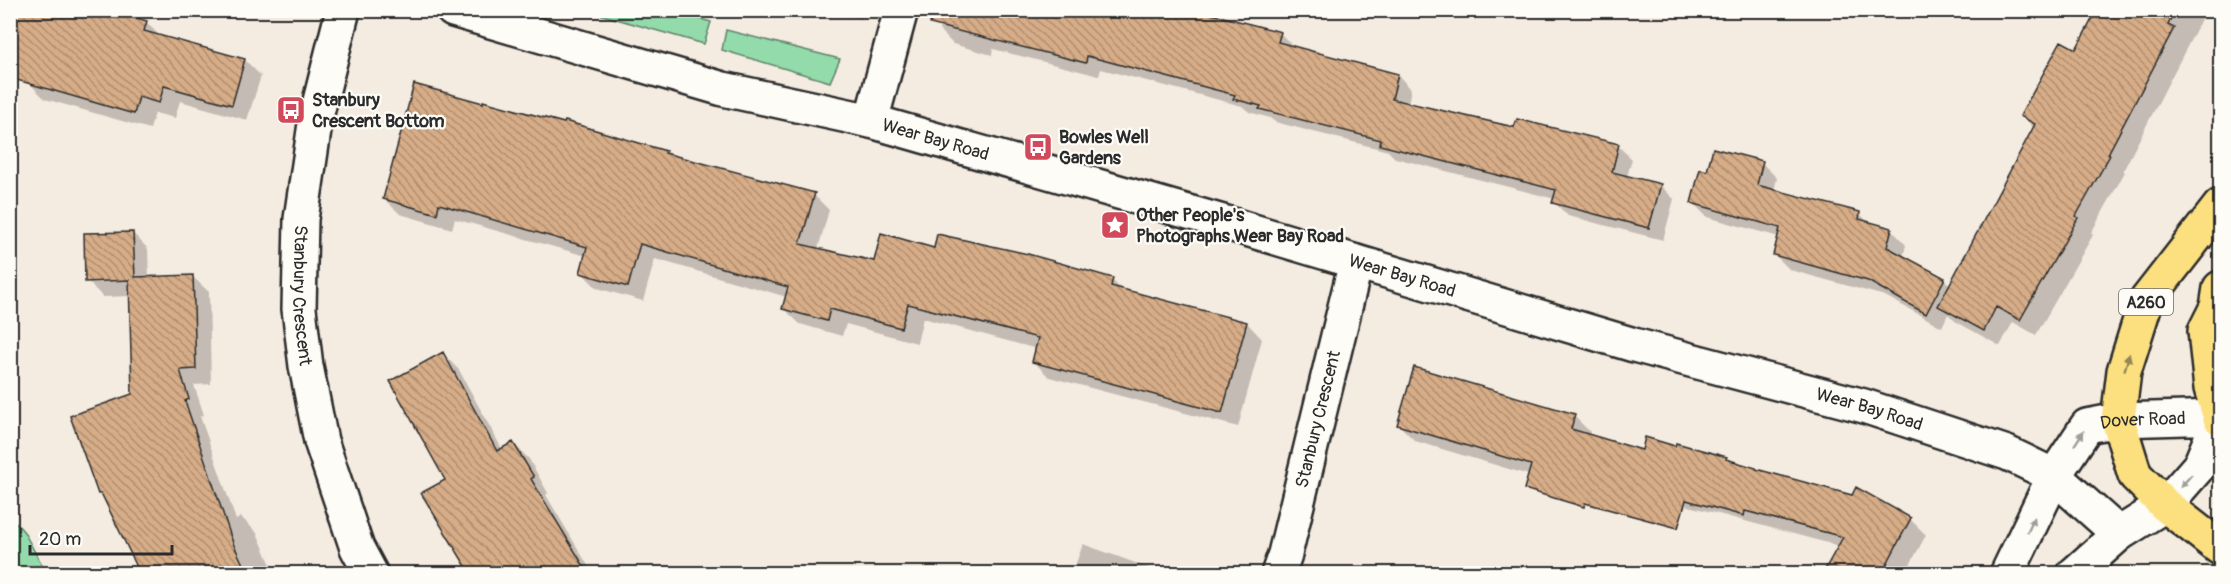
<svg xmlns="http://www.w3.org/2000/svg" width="2231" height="584" font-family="Pangolin,sans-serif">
<defs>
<pattern id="building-back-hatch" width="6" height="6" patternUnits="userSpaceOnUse" patternTransform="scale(1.5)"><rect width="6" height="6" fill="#d7ad88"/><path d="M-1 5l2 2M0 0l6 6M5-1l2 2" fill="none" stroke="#af8d6f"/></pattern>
</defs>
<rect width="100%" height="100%" fill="#f5ece1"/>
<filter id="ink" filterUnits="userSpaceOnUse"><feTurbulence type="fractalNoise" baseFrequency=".0167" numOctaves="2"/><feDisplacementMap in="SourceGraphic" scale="12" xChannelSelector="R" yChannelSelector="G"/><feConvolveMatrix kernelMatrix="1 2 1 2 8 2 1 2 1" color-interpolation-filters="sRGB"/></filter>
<g filter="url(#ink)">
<path fill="#93dbab" stroke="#5f836b" stroke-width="1.5" d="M 595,11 L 672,11 L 711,22 L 704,44 L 595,13 Z
M 726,30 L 840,59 L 830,82 L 722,50 Z
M 10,516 L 24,532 L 46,573 L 11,573 Z"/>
<path fill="#0003" d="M 829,10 L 863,10 L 861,19 Z
M 944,10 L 1280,33 L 1295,48 L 1398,75 L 1411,89 L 1408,104 L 1515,129 L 1618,146 L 1632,159 L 1627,177 L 1660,185 L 1674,199 L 1663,240 L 1568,216 L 1554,202 L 1555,199 L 1395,158 L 1388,151 L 1275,122 L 1270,118 L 1249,112 L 1242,106 L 1101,69 L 1099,76 L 993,49 L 992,55 L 953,44 L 939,30 Z
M 2099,10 L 2206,10 L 2123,171 L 2125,172 L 2091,233 L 2093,235 L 2036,335 L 2013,322 L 2000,346 L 1955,321 L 1948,314 L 1942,327 L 1885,296 L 1790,270 L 1775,255 L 1779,237 L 1707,217 L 1692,202 L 1708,173 L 1762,163 L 1777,178 L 1774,191 L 1859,213 L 1870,224 L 1892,230 L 1906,245 L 1903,257 L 1944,279 L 1950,285 L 2034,128 L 2022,116 L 2077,51 Z
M 146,22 L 161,37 L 245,60 L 261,76 L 247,120 L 180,101 L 175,118 L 155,113 L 150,129 L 45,99 L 29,83 Z
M 665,152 L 667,155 L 814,195 L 829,210 L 818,249 L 875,262 L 935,249 L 1112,280 L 1122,290 L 1247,323 L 1262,339 L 1238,427 L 1049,377 L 1034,362 L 1037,349 L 923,318 L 917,343 L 846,324 L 842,336 L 800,324 L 784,309 L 787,297 L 655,259 L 643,301 L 597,288 L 582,273 L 586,256 L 455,219 L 452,229 L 400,214 L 384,199 Z
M 133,233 L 148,249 L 149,278 L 193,277 L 209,292 L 211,384 L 194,385 L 204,415 L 200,416 L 236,520 L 241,517 L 257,533 L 275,574 L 151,574 L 107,501 L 99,493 L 133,395 L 131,296 L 103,297 L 87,281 Z
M 443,354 L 459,370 L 502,449 L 513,443 L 529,459 L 548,493 L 546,495 L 593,574 L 472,574 L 423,494 L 447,481 Z
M 1574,416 L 1590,432 L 1577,477 L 1559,484 L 1415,441 L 1399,425 Z
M 1646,439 L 1726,459 L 1729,461 L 1853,497 L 1857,489 L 1910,519 L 1926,535 L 1905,574 L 1825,574 L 1839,546 L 1651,496 Z
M 1083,544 L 1166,574 L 1072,574 Z"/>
<path fill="url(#building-back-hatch)" stroke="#2b2b2b" stroke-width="1.5" d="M 10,10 L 111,10 L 147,21 L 144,31 L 245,59 L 232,105 L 164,86 L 159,103 L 139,97 L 134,114 L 10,78 Z
M 932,10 L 1196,10 L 1281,32 L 1278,42 L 1398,74 L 1392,99 L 1514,127 L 1517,119 L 1619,144 L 1612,172 L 1661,184 L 1649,228 L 1552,203 L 1556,190 L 1380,145 L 1381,140 L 1259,109 L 1261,106 L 1233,99 L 1235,95 L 1087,56 L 1086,63 L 930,24 Z
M 2097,10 L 2175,10 L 2168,25 L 2174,28 L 2108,154 L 2110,155 L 2076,216 L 2078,218 L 2020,320 L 1996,307 L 1984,331 L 1938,306 L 2035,124 L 2020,116 L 2061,41 L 2076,49 Z
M 414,84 L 483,103 L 483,101 L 564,123 L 565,121 L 666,151 L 665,153 L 815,193 L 800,244 L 874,261 L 881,233 L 934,248 L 937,234 L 1028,254 L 1113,278 L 1111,286 L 1247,322 L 1222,413 L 1032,362 L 1038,338 L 908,304 L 901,328 L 830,309 L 827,321 L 782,309 L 788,287 L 640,244 L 628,287 L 580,273 L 587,247 L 439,204 L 437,214 L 383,199 Z
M 1713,148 L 1763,161 L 1757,185 L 1860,212 L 1859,219 L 1892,228 L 1887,247 L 1945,278 L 1926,314 L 1868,281 L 1773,255 L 1780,228 L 1691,203 L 1700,169 L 1707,171 Z
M 133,232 L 135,277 L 193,275 L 196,369 L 180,370 L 189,399 L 185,401 L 233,543 L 247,573 L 140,573 L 101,493 L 98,494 L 70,416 L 132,394 L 129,280 L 85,282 L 84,233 Z
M 443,352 L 497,451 L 513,442 L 534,477 L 531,479 L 588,573 L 470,573 L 421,493 L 445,480 L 390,381 Z
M 1414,367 L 1575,414 L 1571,429 L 1642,450 L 1645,437 L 1675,446 L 1676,443 L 1727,457 L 1726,459 L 1756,468 L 1756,469 L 1852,495 L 1856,487 L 1911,518 L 1882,573 L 1823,573 L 1843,537 L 1745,511 L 1744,516 L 1686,500 L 1678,528 L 1585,503 L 1584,507 L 1524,489 L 1531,465 L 1397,425 Z"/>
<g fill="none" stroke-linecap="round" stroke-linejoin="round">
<g stroke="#2b2b2b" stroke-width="38">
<g id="minor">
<path id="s1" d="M 343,10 L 316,117 L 301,219 L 299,309 L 306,366 L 321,441 L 357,548 L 371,574"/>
<path id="s2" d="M 453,10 L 723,89 L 871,121 L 1223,222 L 1634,345 L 1864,406 L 2007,453 L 2038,468 L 2054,476 L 2119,534"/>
<path d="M 871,121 L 901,10"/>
<path id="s3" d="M 1278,574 L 1285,554 L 1356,262"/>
<path id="s4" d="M 2007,574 L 2054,476 L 2087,426 L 2118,420 L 2220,417 L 2200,465 L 2165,505 L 2119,534 L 2074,574"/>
</g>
</g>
<g stroke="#2b2b2b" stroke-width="38">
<path id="major" d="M 2220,206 L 2146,301 L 2124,371 L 2118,420 L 2135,475 L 2165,505 L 2220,548
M 2220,288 L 2217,307 L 2205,331 L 2211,388 L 2220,418"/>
</g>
<use href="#minor" stroke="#fdfcf7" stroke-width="33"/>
<use href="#major" stroke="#fce080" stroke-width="33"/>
</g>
<defs><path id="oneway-solid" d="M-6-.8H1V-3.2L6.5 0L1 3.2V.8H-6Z" transform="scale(1.5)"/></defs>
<use fill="#948656" href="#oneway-solid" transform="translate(2127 362) rotate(-73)"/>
<g fill="#9e9e9b">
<use href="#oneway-solid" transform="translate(2079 438) rotate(-57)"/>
<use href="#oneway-solid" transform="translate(2186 481) rotate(132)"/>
<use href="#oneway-solid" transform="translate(2031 525) rotate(-65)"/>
</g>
</g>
<defs>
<g id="bus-square" transform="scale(1.5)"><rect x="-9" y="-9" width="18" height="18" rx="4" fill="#d1495b" stroke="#fdfcf7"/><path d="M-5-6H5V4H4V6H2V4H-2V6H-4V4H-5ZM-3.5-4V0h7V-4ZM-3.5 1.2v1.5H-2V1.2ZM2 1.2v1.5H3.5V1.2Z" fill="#fff"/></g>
<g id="sight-square" transform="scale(1.5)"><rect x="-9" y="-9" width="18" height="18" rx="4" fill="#d1495b" stroke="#fdfcf7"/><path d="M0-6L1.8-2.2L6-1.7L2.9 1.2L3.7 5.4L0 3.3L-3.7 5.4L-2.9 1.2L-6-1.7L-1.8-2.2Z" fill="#fff"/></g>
</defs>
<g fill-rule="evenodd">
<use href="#bus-square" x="291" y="110"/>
<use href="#bus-square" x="1038" y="147"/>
<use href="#sight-square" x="1115" y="225"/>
</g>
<g text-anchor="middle" stroke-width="4.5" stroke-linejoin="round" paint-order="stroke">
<rect fill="#fdfcf7" stroke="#6a6a68" stroke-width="1.5" x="2119" y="289" width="54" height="26" rx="4.5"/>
<g font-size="16" font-weight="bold" fill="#2b2b2b">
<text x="2146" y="308">A260</text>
</g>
<g font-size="18" font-weight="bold" fill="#2b2b2b" stroke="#fdfcf7" text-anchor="start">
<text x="312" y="106">Stanbury<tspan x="312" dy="21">Crescent Bottom</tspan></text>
<text x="1059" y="143">Bowles Well<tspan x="1059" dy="21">Gardens</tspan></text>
<text x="1136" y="221">Other People's<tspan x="1136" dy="21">Photographs Wear Bay Road</tspan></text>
</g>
<g font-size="18" fill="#2b2b2b" stroke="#fdfcf7">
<text dy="6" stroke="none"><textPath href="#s2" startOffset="500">Wear Bay Road</textPath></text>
<text dy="6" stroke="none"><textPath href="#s2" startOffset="986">Wear Bay Road</textPath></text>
<text dy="6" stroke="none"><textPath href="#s1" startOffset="290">Stanbury Crescent</textPath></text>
<text dy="6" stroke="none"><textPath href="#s2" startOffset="1472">Wear Bay Road</textPath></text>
<text dy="6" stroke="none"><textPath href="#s3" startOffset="160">Stanbury Crescent</textPath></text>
<text dy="6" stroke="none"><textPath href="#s4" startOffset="225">Dover Road</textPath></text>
</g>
</g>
<rect width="2231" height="584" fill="none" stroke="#fdfcf7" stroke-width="36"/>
<rect x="18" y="18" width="2195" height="548" fill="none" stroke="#2b2b2b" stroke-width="2" filter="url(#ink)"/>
<path d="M30 545v9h142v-9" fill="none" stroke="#2b2b2b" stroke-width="3"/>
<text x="39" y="545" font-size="18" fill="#2b2b2b" stroke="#fdfcf7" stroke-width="4.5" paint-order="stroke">20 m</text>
</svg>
